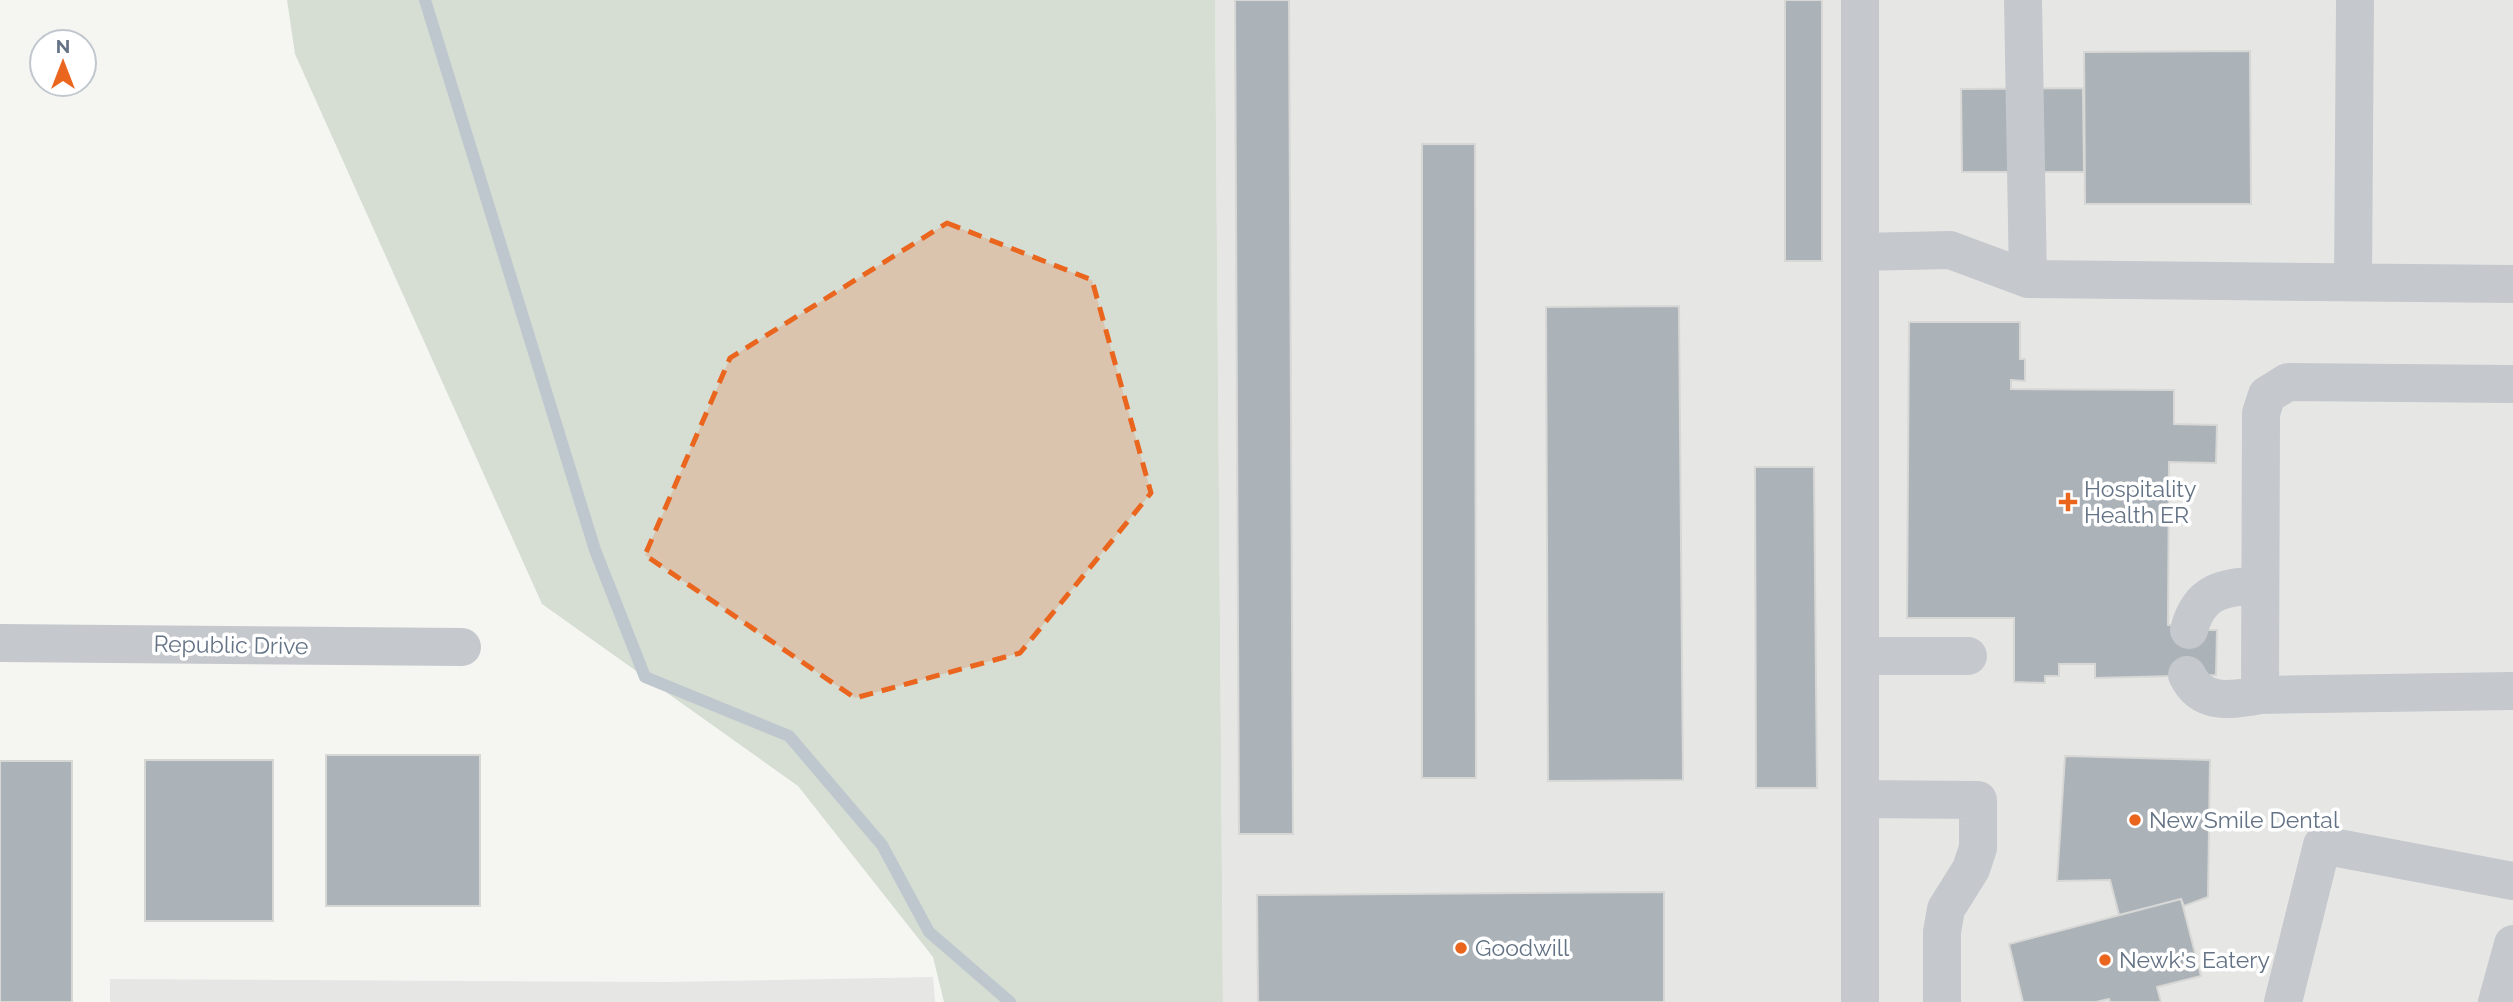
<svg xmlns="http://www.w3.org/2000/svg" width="2513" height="1002" font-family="Raleway,sans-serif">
<rect width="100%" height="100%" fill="#f5f6f2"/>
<path fill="#e6e7e5" d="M 1215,0 L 2513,0 L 2513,1002 L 1223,1002 Z
M 933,977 L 935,1002 L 110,1002 L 110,979 L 668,982 Z"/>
<path fill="#d6ddd3" d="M 287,0 L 1215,0 L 1223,1002 L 944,1002 L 933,957 L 798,786 L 542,604 L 295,54 Z"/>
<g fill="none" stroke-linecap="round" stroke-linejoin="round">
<path stroke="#bec7ce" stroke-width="12" d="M 425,0 L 595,550 L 645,677 L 789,736 L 882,845 L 929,932 L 1010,1002"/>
</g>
<path fill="#abb2b8" stroke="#d7d7d5" stroke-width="2" d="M 1235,0 L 1289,0 L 1293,834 L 1239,834 Z
M 1785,0 L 1822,0 L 1822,261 L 1785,261 Z
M 2250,51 L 2251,204 L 2085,204 L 2084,52 Z
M 2083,88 L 2084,172 L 1962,172 L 1961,89 Z
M 1422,144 L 1475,144 L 1476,778 L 1422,778 Z
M 1679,306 L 1683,780 L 1548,781 L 1546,307 Z
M 1909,322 L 2020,322 L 2020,359 L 2025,359 L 2025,381 L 2011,380 L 2011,389 L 2174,390 L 2174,424 L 2217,425 L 2216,463 L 2169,462 L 2168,625 L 2177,625 L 2177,630 L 2217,630 L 2216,675 L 2095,678 L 2095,664 L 2059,664 L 2059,676 L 2045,676 L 2045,683 L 2014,682 L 2014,618 L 1907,618 Z
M 1755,467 L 1814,467 L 1817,788 L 1756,788 Z
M 326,755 L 480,755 L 480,906 L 326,906 Z
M 2065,756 L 2210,760 L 2208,897 L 2184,906 L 2181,899 L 2119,915 L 2110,880 L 2057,881 Z
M 145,760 L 273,760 L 273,921 L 145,921 Z
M 0,761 L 72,761 L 72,1002 L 0,1002 Z
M 1664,892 L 1664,1002 L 1258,1002 L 1257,895 Z
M 2181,899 L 2201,976 L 2157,987 L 2161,1002 L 2110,1002 L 2109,999 L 2096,1002 L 2023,1002 L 2009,944 Z"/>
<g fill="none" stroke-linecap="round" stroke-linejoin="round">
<path stroke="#c5c8cc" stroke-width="38" d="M 1860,0 L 1860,1002
M 2023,0 L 2028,279
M 1860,252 L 1950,250 L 2028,279 L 2513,284
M 2353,282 L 2355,0
M 2513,384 L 2288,382 L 2267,395 L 2261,413 L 2260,695 L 2513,691
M 2189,630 C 2200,589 2224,588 2260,585
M 0,643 L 462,647
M 1860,656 L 1968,656
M 2187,675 C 2202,706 2231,700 2260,695
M 1860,799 L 1978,800 L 1978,848 L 1971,869 L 1946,909 L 1942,932 L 1942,1002
M 2283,1002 L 2322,845 L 2513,881
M 2497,1002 L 2513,944"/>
</g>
<path fill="#ea651d" fill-opacity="0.2" stroke="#ea651d" stroke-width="5" stroke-dasharray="14 9" stroke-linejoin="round" d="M 947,223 L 1092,280 L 1151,493 L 1020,653 L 855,698 L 645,555 L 730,358 Z"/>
<g fill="#ea651d" stroke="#fff" stroke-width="2.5">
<path d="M2064.5 491.5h7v7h7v7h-7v7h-7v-7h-7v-7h7z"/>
<circle cx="2135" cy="820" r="7"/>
<circle cx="1461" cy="948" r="7"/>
<circle cx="2105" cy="960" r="7"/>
</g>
<g text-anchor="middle" stroke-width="7" stroke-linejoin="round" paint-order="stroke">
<g font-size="23" fill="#637284" stroke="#fff" text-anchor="start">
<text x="2084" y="497">Hospitality<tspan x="2084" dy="26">Health ER</tspan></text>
<text x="2149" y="828">New Smile Dental</text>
<text x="1475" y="956">Goodwill</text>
<text x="2119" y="968">Newk's Eatery</text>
</g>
<g font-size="23" fill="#637284" stroke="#fff">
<text transform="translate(231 645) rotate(1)" y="8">Republic Drive</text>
</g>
</g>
<g transform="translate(63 63)"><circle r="33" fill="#ffffff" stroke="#c1c7ce" stroke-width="2"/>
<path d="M0-5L12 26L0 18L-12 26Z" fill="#ea651d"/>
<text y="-10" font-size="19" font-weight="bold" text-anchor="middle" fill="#637284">N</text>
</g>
</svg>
